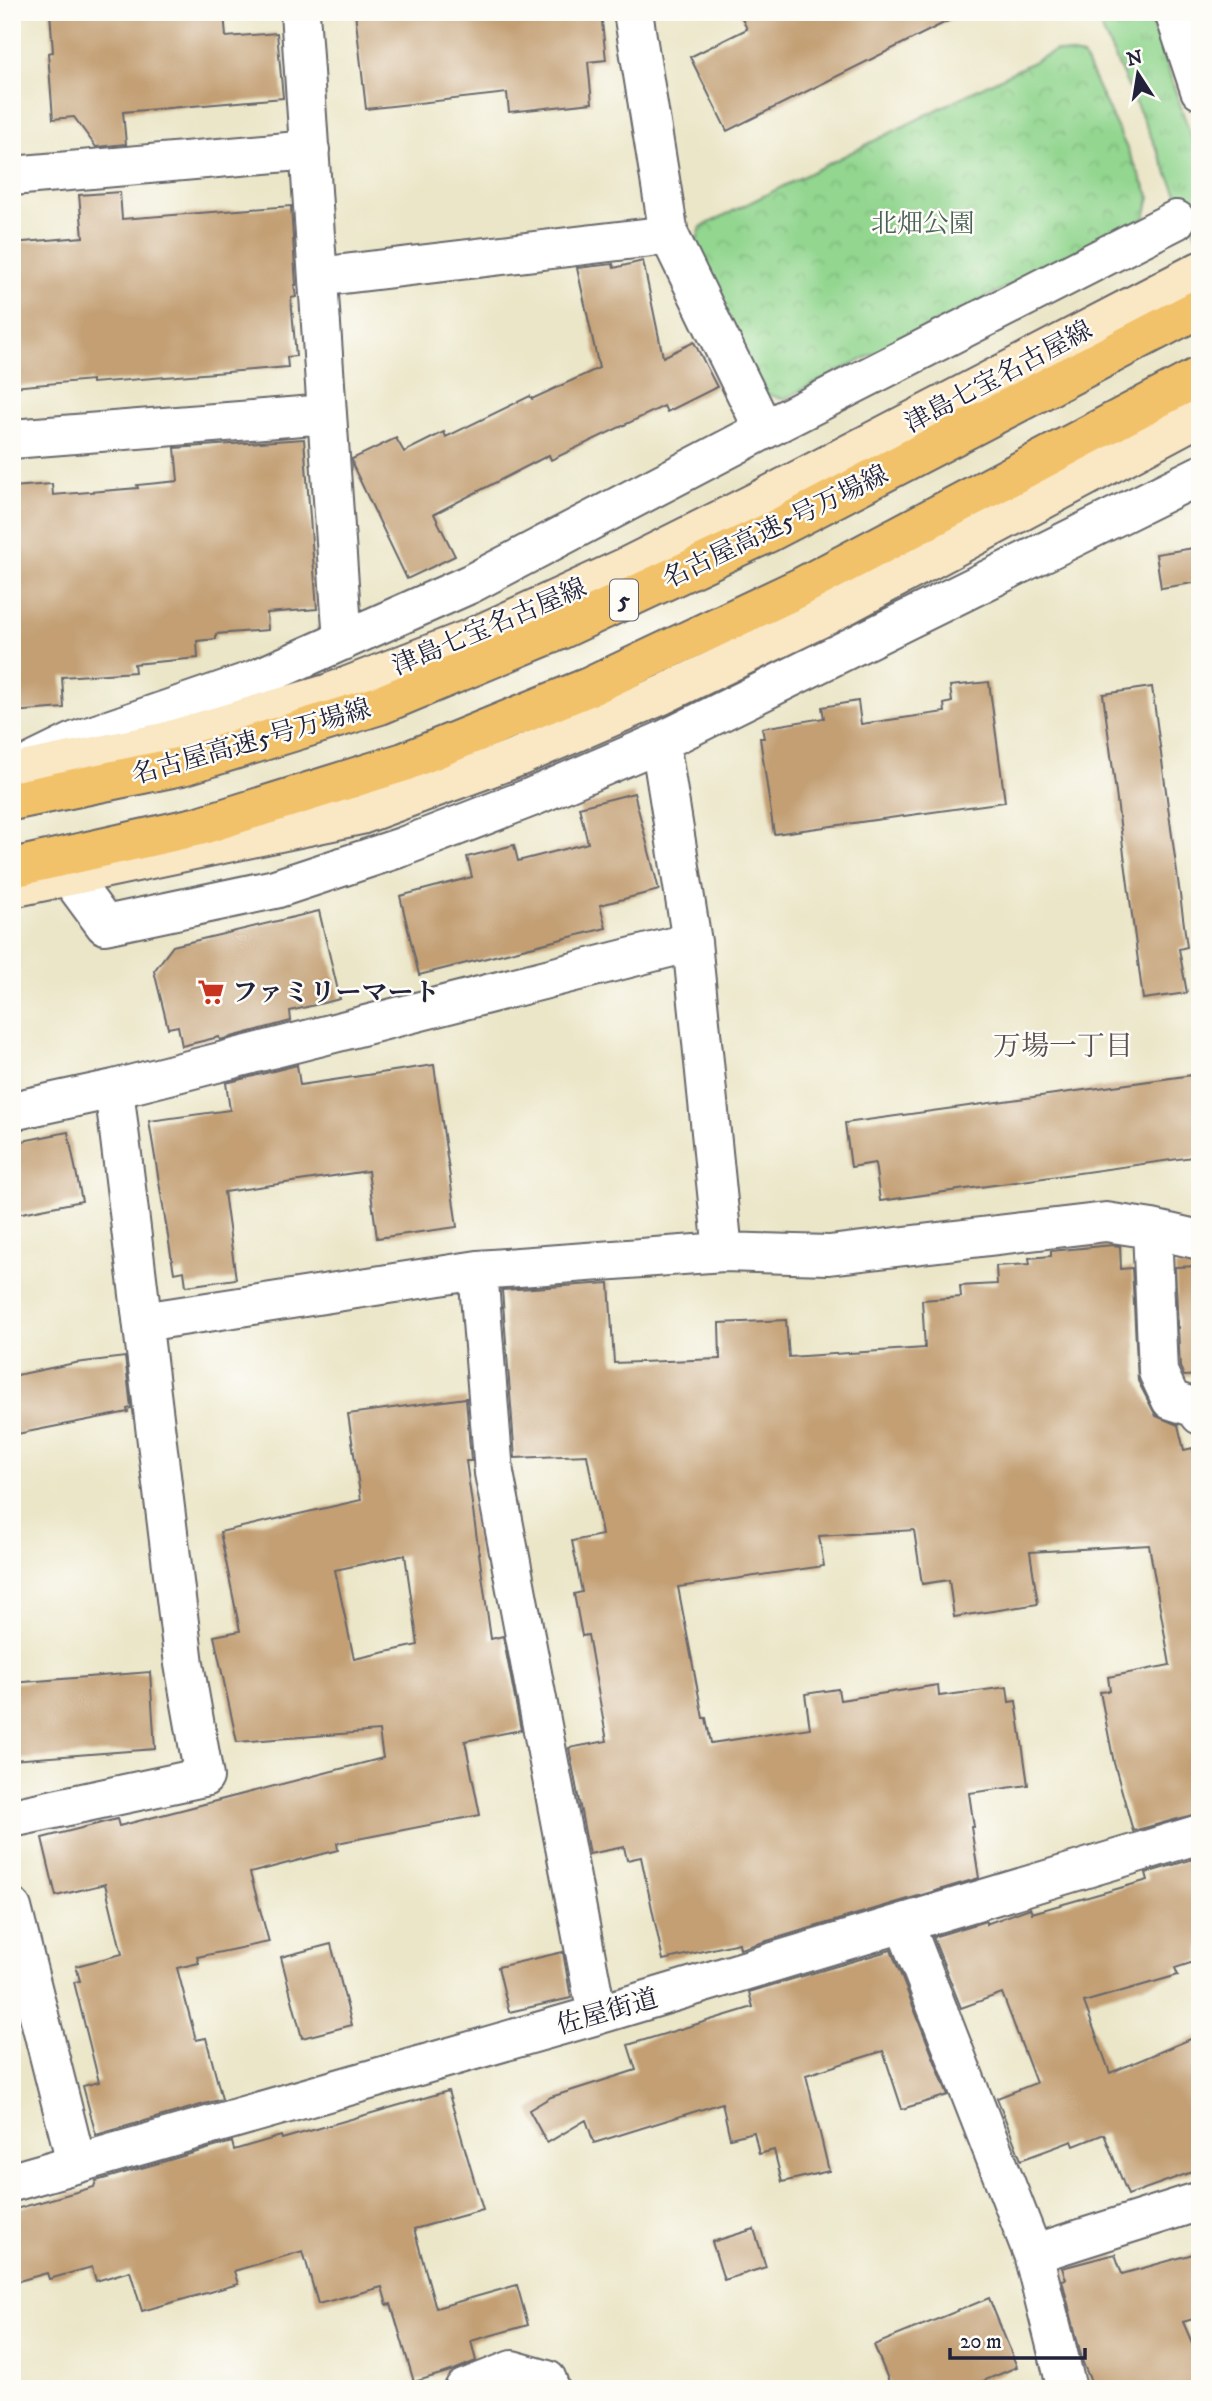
<svg xmlns="http://www.w3.org/2000/svg" width="1212" height="2401" font-family="'IM FELL DW Pica','Noto Serif JP',serif">
<defs>
<pattern id="grass-tufts" width="24" height="20" patternUnits="userSpaceOnUse" patternTransform="scale(1.75)"><rect width="24" height="20" fill="#92d68f"/><path d="M3 7l-1-3M5 7V3M7 7l1-3M15 17l-1-3M17 17v-4M19 17l1-3" fill="none" stroke="#7eb77c"/></pattern>
<pattern id="park-crowns" width="20" height="18" patternUnits="userSpaceOnUse" patternTransform="scale(1.75)"><rect width="20" height="18" fill="#92d68f"/><path d="M2 6a3 3 0 1 1 6 0M12 15a3 3 0 1 1 6 0" fill="none" stroke="#7eb77c"/></pattern>
</defs>
<rect width="100%" height="100%" fill="#fdfcf7"/>
<filter id="ink" filterUnits="userSpaceOnUse"><feTurbulence type="fractalNoise" baseFrequency=".0143" numOctaves="2"/><feDisplacementMap in="SourceGraphic" scale="14" xChannelSelector="R" yChannelSelector="G"/><feConvolveMatrix kernelMatrix="1 2 1 2 8 2 1 2 1" color-interpolation-filters="sRGB"/></filter>
<filter id="wash" filterUnits="userSpaceOnUse"><feTurbulence type="fractalNoise" baseFrequency=".00686" numOctaves="4" result="noise"/><feDisplacementMap in="SourceGraphic" scale="28" xChannelSelector="R" yChannelSelector="G"/><feGaussianBlur stdDeviation="1.57" result="paint"/><feColorMatrix in="noise" values="0 0 0 0 0 0 0 0 0 0 0 0 0 0 0 0 0 1.4 0 .05"/><feComposite in="paint" operator="in"/></filter>
<g filter="url(#wash)">
<rect width="100%" height="100%" fill="#ebe6c8"/>
<path fill="url(#grass-tufts)" stroke="#5a7c65" stroke-width="2" d="M 1094,12 L 1148,12 L 1200,162 L 1200,244 Z"/>
<path fill="url(#park-crowns)" stroke="#5a7c65" stroke-width="2" d="M 1055,51 L 1083,56 L 1150,197 L 1145,218 L 784,399 L 762,393 L 694,250 L 701,227 Z"/>
<g id="blocks">
<path fill="#c39f73" fill-rule="evenodd" d="M 50,12 L 224,12 L 226,37 L 277,33 L 283,98 L 123,112 L 126,144 L 96,147 L 74,117 L 53,119 L 48,53 L 53,52 Z
M 355,12 L 601,12 L 606,60 L 588,62 L 592,103 L 509,112 L 507,93 L 366,109 Z
M 739,12 L 966,12 L 727,131 L 690,57 L 747,29 Z
M 120,192 L 122,219 L 291,206 L 296,285 L 294,285 L 296,297 L 291,298 L 296,356 L 287,357 L 288,367 L 92,383 L 92,380 L 12,387 L 12,243 L 83,237 L 79,195 Z
M 643,261 L 663,357 L 694,342 L 717,387 L 667,412 L 664,406 L 551,460 L 549,455 L 434,514 L 455,556 L 407,579 L 353,466 L 352,459 L 396,438 L 404,452 L 444,432 L 446,437 L 530,396 L 532,399 L 599,368 L 577,268 L 613,264 L 614,268 Z
M 304,439 L 317,609 L 267,613 L 268,630 L 216,634 L 216,639 L 197,641 L 198,658 L 134,664 L 135,672 L 62,677 L 64,708 L 12,712 L 12,487 L 52,484 L 53,495 L 138,488 L 137,485 L 178,481 L 175,448 Z
M 1200,547 L 1200,582 L 1161,588 L 1156,554 Z
M 989,682 L 1005,802 L 774,834 L 760,738 L 764,738 L 762,728 L 824,718 L 822,707 L 858,701 L 861,724 L 945,712 L 944,704 L 952,702 L 950,686 Z
M 1152,687 L 1187,947 L 1179,949 L 1187,993 L 1143,999 L 1103,694 Z
M 634,793 L 659,890 L 600,905 L 606,928 L 419,975 L 400,896 L 472,877 L 467,857 L 514,845 L 518,861 L 588,843 L 579,807 Z
M 319,911 L 340,999 L 290,1011 L 291,1021 L 220,1040 L 219,1037 L 182,1046 L 178,1026 L 168,1028 L 154,971 L 173,946 Z
M 297,1065 L 300,1085 L 434,1065 L 457,1227 L 377,1238 L 368,1171 L 224,1192 L 236,1279 L 186,1286 L 184,1271 L 174,1273 L 149,1121 L 230,1110 L 226,1083 Z
M 1200,1074 L 1200,1156 L 880,1201 L 875,1163 L 851,1167 L 845,1123 Z
M 68,1132 L 82,1201 L 12,1215 L 12,1143 Z
M 1113,1245 L 1120,1246 L 1121,1269 L 1132,1268 L 1138,1381 L 1156,1416 L 1178,1425 L 1184,1450 L 1193,1448 L 1200,1490 L 1200,1813 L 1133,1831 L 1114,1763 L 1100,1692 L 1110,1691 L 1108,1677 L 1170,1665 L 1149,1545 L 1030,1552 L 1038,1604 L 954,1617 L 949,1580 L 922,1584 L 914,1530 L 819,1536 L 824,1566 L 678,1587 L 703,1718 L 706,1718 L 711,1743 L 810,1728 L 805,1694 L 838,1689 L 840,1700 L 938,1685 L 939,1696 L 1007,1687 L 1009,1702 L 1016,1701 L 1028,1785 L 969,1793 L 974,1827 L 971,1827 L 979,1878 L 740,1949 L 739,1943 L 663,1960 L 641,1857 L 627,1860 L 624,1847 L 589,1854 L 569,1748 L 607,1741 L 588,1635 L 582,1636 L 574,1594 L 582,1592 L 572,1541 L 602,1535 L 587,1455 L 515,1458 L 502,1290 L 609,1283 L 614,1363 L 720,1359 L 719,1323 L 786,1320 L 789,1357 L 925,1348 L 922,1300 L 961,1297 L 960,1286 L 997,1284 L 996,1266 L 1030,1264 L 1029,1258 L 1051,1256 L 1051,1251 Z
M 1200,1266 L 1200,1375 L 1184,1376 L 1180,1367 L 1175,1267 Z
M 125,1357 L 131,1408 L 127,1409 L 128,1412 L 12,1435 L 12,1376 L 75,1363 Z
M 466,1398 L 471,1461 L 466,1461 L 491,1639 L 503,1636 L 521,1730 L 465,1741 L 480,1815 L 337,1843 L 338,1850 L 250,1873 L 269,1942 L 197,1957 L 199,1963 L 177,1968 L 196,2040 L 206,2038 L 222,2099 L 96,2135 L 83,2086 L 99,2082 L 74,1982 L 80,1981 L 76,1966 L 122,1954 L 105,1884 L 56,1896 L 42,1838 L 117,1819 L 119,1826 L 383,1758 L 379,1731 L 237,1742 L 214,1636 L 240,1631 L 220,1532 L 361,1500 L 348,1414 ZM 405,1555 L 418,1645 L 354,1659 L 335,1570 Z
M 150,1672 L 155,1749 L 12,1760 L 12,1683 Z
M 1200,1857 L 1200,1960 L 1175,1968 L 1178,1975 L 1084,2002 L 1110,2073 L 1200,2035 L 1200,2169 L 1128,2195 L 1104,2134 L 1074,2146 L 1072,2141 L 1021,2160 L 997,2098 L 1036,2083 L 1002,1993 L 961,2008 L 933,1937 L 986,1921 L 986,1924 L 1030,1908 L 1032,1913 L 1148,1880 L 1146,1873 Z
M 331,1944 L 352,2025 L 302,2038 L 281,1957 Z
M 891,1950 L 948,2095 L 902,2109 L 883,2051 L 806,2075 L 829,2171 L 782,2182 L 774,2150 L 759,2154 L 754,2132 L 730,2138 L 722,2103 L 594,2143 L 586,2120 L 547,2143 L 529,2110 L 551,2097 L 636,2070 L 628,2045 L 753,2007 L 749,1992 Z
M 563,1952 L 571,1998 L 509,2012 L 498,1967 Z
M 448,2091 L 483,2210 L 414,2229 L 436,2308 L 517,2285 L 528,2325 L 471,2341 L 476,2361 L 454,2370 L 414,2382 L 391,2304 L 387,2305 L 382,2287 L 318,2304 L 303,2251 L 234,2271 L 238,2284 L 142,2311 L 130,2271 L 96,2281 L 92,2267 L 49,2279 L 47,2273 L 12,2283 L 12,2210 L 94,2187 L 96,2181 L 232,2142 L 234,2150 L 281,2136 L 282,2139 Z
M 754,2229 L 766,2267 L 724,2280 L 712,2242 Z
M 1200,2252 L 1200,2317 L 1183,2322 L 1200,2361 L 1200,2389 L 1094,2389 L 1083,2363 L 1062,2280 L 1066,2279 L 1062,2268 L 1115,2254 L 1122,2274 Z
M 989,2298 L 1017,2367 L 964,2389 L 892,2389 L 874,2345 Z"/>
</g>
</g>
<g filter="url(#ink)">
<use href="#blocks" fill-opacity="0" stroke="#68676c" stroke-width="2"/>
<g fill="none" stroke-linecap="round" stroke-linejoin="round">
<g stroke="#68676c" stroke-width="42">
<path id="minor" d="M 633,12 L 669,235 L 764,430
M 1174,12 L 1200,90
M 12,176 L 310,150
M 318,277 L 669,235
M 327,414 L 343,641
M 12,439 L 327,414 L 300,12
M 660,742 L 692,942
M 33,762 L 76,741 L 254,680 L 470,584 L 764,430 L 1176,220
M 68,875 L 105,925 L 275,889 L 402,847 L 532,797 L 660,742 L 1200,475
M 12,1111 L 114,1089 L 692,942 L 723,1252
M 1152,1229 L 1158,1372 L 1171,1400 L 1199,1409 L 1200,1415
M 478,1270 L 494,1473 L 597,2015
M 143,1322 L 478,1270 L 723,1252 L 829,1255 L 1106,1222 L 1152,1229 L 1200,1240
M 12,1818 L 204,1777 L 184,1664 L 114,1089
M 12,1908 L 76,2162
M 904,1923 L 1033,2254 L 1067,2389
M 12,2182 L 597,2015 L 1200,1834
M 1033,2254 L 1200,2201
M 464,2389 L 512,2370 L 547,2380 L 550,2389"/>
</g>
<g stroke="#68676c" stroke-width="42">
<path id="secondary" d="M 12,773 L 164,742 L 327,694 L 469,639 L 626,567 L 764,498 L 1200,271
M 12,888 L 361,815 L 518,757 L 662,695 L 825,616 L 1200,416"/>
</g>
<g stroke="#68676c" stroke-width="42">
<path id="motorway" d="M 12,801 L 182,766 L 380,705 L 558,631 L 770,532 L 1200,308
M 12,868 L 199,826 L 404,762 L 591,686 L 799,588 L 1200,376"/>
</g>
<use href="#minor" stroke="#fff" stroke-width="38"/>
<use href="#secondary" stroke="#fae7c3" stroke-width="38"/>
<use href="#motorway" stroke="#f2c26a" stroke-width="38"/>
</g>
</g>
<defs>
<g id="supermarket-bare" transform="scale(2.1)"><path d="M-6-5.5h2.5l.6 2H6L4.5 2H-2.5L-4.4-4H-6ZM-1.5 3.2a1.3 1.3 0 1 0 .1 0ZM3 3.2a1.3 1.3 0 1 0 .1 0Z" fill="#c8321e" stroke="#fdfcf7" stroke-width="2.5" paint-order="stroke"/></g>
</defs>
<g fill-rule="evenodd">
<use href="#supermarket-bare" x="211" y="992"/>
</g>
<g text-anchor="middle" stroke-width="5" stroke-linejoin="round" paint-order="stroke">
<rect fill="#fdfcf7" stroke="#646373" stroke-width="2" x="610" y="579.5" width="28" height="41" rx="5"/>
<g font-size="24" font-weight="bold" fill="#22223b">
<text x="624" y="608">5</text>
</g>
<g font-size="26" fill="#496158" stroke="#fdfcf7">
<text x="923" y="232">北畑公園</text>
</g>
<g font-size="26" fill="#22223b" stroke="#fdfcf7">
<text transform="translate(998 376) rotate(-28)" y="9">津島七宝名古屋線</text>
<text transform="translate(775 526) rotate(-26)" y="9">名古屋高速5号万場線</text>
<text transform="translate(489 626) rotate(-23)" y="9">津島七宝名古屋線</text>
<text transform="translate(251 741) rotate(-16)" y="9">名古屋高速5号万場線</text>
<text transform="translate(607 2011) rotate(-16)" y="9">佐屋街道</text>
</g>
<g font-size="26" font-weight="bold" fill="#22223b" stroke="#fdfcf7" text-anchor="start">
<text x="232" y="1001">ファミリーマート</text>
</g>
<g font-size="28" fill="#5a4e4f" stroke="#fdfcf7">
<text x="1063" y="1055">万場一丁目</text>
</g>
</g>
<rect width="1212" height="2401" fill="none" stroke="#fdfcf7" stroke-width="42"/>
<g transform="translate(1138 74) rotate(348)" stroke="#fdfcf7" stroke-width="5" paint-order="stroke">
<path d="M0-5L12 26L0 18L-12 26Z" fill="#22223b"/>
<text y="-10" font-size="19" font-weight="bold" text-anchor="middle" fill="#22223b">N</text>
</g>
<path d="M950 2348v10h135v-10" fill="none" stroke="#22223b" stroke-width="3.5"/>
<text x="960" y="2348" font-size="21" fill="#22223b" stroke="#fdfcf7" stroke-width="5" paint-order="stroke">20 m</text>
</svg>
